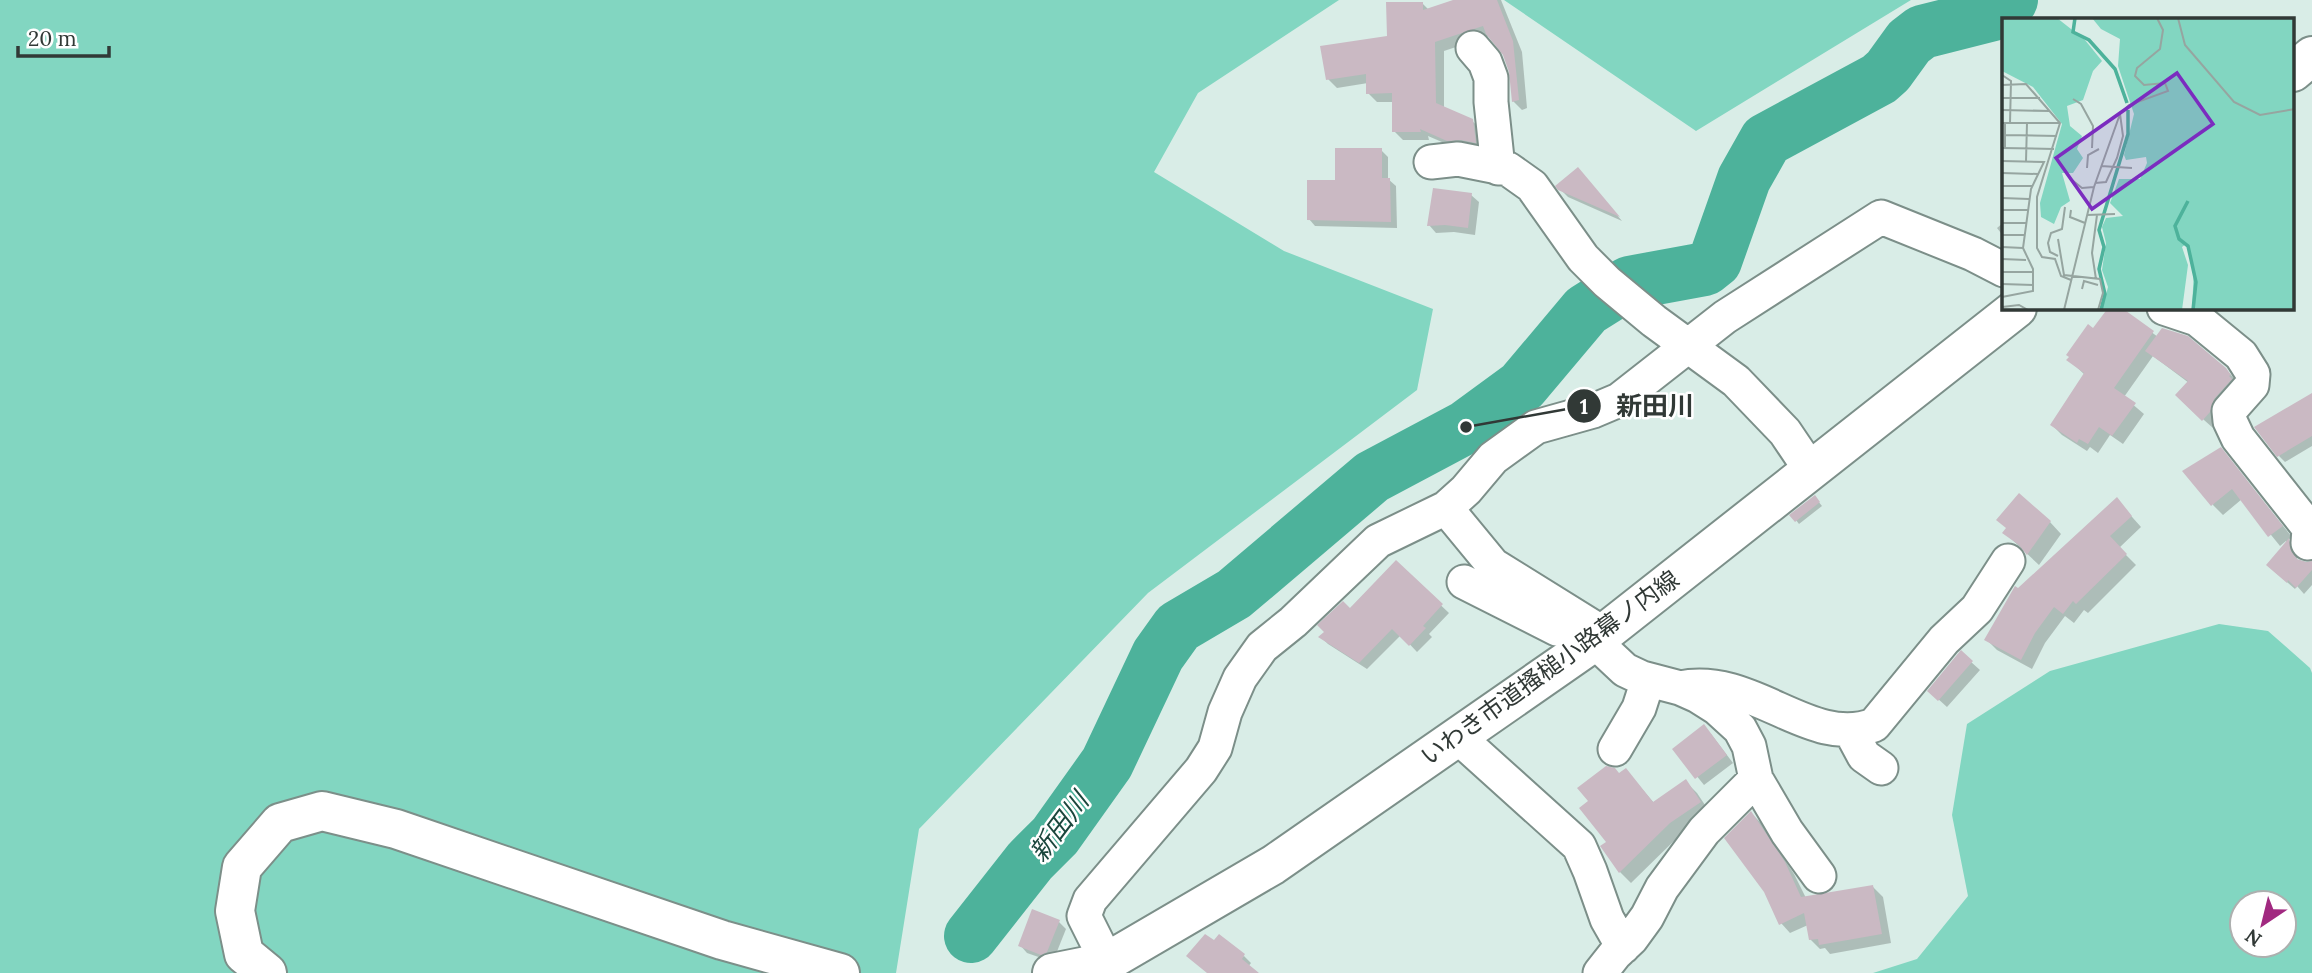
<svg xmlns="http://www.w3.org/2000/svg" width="2312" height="973" font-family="Lora,'Noto Sans JP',serif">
<rect width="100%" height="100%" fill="#d9ede7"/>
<path fill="#82d6c1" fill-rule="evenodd" d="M 0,0 L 1339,0 L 1198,93 L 1154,172 L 1284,251 L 1433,309 L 1417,390 L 1148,593 L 919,829 L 896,973 L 0,973 Z
M 1504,0 L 1911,0 L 1696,131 Z
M 2219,624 L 2268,631 L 2310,668 L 2312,673 L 2312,973 L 1873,973 L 1917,959 L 1968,896 L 1952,815 L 1967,724 L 2050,671 ZM 2284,903 L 2284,945 L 2242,945 L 2242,903 Z"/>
<path fill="#0003" d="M 1459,0 L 1501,0 L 1522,52 L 1527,108 L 1522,110 L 1513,101 L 1511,71 L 1505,54 L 1489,36 L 1444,51 L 1444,109 L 1472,121 L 1482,130 L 1484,151 L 1458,149 L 1428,136 L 1429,140 L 1403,140 L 1394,131 L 1394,102 L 1377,102 L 1368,93 L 1368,83 L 1337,88 L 1328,79 L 1388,37 L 1422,3 L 1429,10 Z
M 1381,150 L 1388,157 L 1388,179 L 1396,186 L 1397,228 L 1315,226 L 1309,219 L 1337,182 Z
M 1585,177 L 1622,221 L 1568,197 L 1560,189 Z
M 1471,195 L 1479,202 L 1475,235 L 1454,232 L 1436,233 L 1429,225 Z
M 2004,222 L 2004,237 L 1997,228 Z
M 2110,308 L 2119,308 L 2158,337 L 2225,369 L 2235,379 L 2218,422 L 2213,428 L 2186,404 L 2189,383 L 2153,356 L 2124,397 L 2144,414 L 2123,444 L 2110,435 L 2098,453 L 2090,447 L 2087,451 L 2062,435 L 2052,425 L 2085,375 L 2069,360 Z
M 2312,395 L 2312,446 L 2285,462 L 2279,456 Z
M 2221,450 L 2292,537 L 2288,540 L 2296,548 L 2297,560 L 2312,563 L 2312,585 L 2304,594 L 2297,586 L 2295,589 L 2275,572 L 2287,543 L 2286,541 L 2280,546 L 2242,499 L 2223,515 L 2213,505 Z
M 2117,500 L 2141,527 L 2119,548 L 2136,565 L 2088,613 L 2084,610 L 2074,623 L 2065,616 L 2045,643 L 2032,669 L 1997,650 L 1987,640 L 2018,591 Z
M 1818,501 L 1822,506 L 1799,524 L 1792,515 Z
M 2050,522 L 2061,534 L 2039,565 L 2004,532 L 2007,529 Z
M 1396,563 L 1449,613 L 1429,634 L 1432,637 L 1417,652 L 1401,635 L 1367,669 L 1328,644 L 1321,637 Z
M 1961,653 L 1980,670 L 1947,707 L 1937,698 Z
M 1711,734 L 1733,763 L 1704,785 L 1675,749 Z
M 1626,770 L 1654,803 L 1686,782 L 1697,793 L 1711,814 L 1681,834 L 1631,883 L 1620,872 L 1603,847 L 1609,842 L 1619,775 Z
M 1751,813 L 1761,823 L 1794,874 L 1806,898 L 1873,887 L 1883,897 L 1891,943 L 1830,954 L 1825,948 L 1820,949 L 1810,939 L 1808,925 L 1790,933 L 1781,923 Z
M 1059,922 L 1066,929 L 1054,959 L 1050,961 L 1027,953 L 1020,945 Z
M 1244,956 L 1251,963 L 1248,967 L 1256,973 L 1208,973 Z"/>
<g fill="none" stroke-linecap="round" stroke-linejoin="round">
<path stroke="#4db29b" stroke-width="54" d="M 971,936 L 1030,861 L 1055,836 L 1107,763 L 1158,655 L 1178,627 L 1234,594 L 1372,477 L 1466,427 L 1522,386 L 1586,310 L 1629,283 L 1705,269 L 1715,261 L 1744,179 L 1766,140 L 1879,79 L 1888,71 L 1909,42 L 1922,32 L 1993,14 L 2011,0"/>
</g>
<path fill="#cab9c3" d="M 1453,0 L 1497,0 L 1513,41 L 1519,100 L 1512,102 L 1509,72 L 1503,55 L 1486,34 L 1483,26 L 1435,42 L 1436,103 L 1473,119 L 1476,143 L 1461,140 L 1447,141 L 1420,129 L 1421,132 L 1392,132 L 1392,93 L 1366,94 L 1366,74 L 1326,80 L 1320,46 L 1387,36 L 1386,2 L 1423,2 L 1423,10 Z
M 1335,148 L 1382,148 L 1382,178 L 1390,178 L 1391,222 L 1307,220 L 1307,180 L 1335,180 Z
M 1578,167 L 1620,217 L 1558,190 L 1555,186 Z
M 1433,188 L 1472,193 L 1468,228 L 1445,225 L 1427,226 Z
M 2108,308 L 2122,308 L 2154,331 L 2114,388 L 2136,403 L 2112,436 L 2099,427 L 2088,444 L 2079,439 L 2077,443 L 2050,425 L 2084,373 L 2066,360 L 2069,357 L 2066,355 L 2088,324 L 2093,328 Z
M 2162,328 L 2188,336 L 2226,368 L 2231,375 L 2229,376 L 2232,379 L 2214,399 L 2210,412 L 2202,421 L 2175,395 L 2188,381 L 2145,351 Z
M 2312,393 L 2312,436 L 2277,457 L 2254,427 Z
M 2221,447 L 2283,526 L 2268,537 L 2232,489 L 2211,506 L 2182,471 Z
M 2019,493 L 2051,521 L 2027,555 L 2019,545 L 2002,533 L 2006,528 L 1996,520 Z
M 1815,495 L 1820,502 L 1795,522 L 1789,515 Z
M 2117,497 L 2132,516 L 2110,536 L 2127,554 L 2076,604 L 2073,601 L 2063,614 L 2054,607 L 2035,633 L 2021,660 L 1984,640 L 2015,586 L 2018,588 Z
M 2289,538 L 2291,551 L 2297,559 L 2306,562 L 2312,561 L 2312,570 L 2296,588 L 2288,580 L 2287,583 L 2266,565 Z
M 1396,560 L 1443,604 L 1423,626 L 1426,628 L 1409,646 L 1392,629 L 1359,663 L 1318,637 L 1324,632 L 1317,625 L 1343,601 L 1350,608 Z
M 1961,650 L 1973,661 L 1938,701 L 1927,691 Z
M 1704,724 L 1727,755 L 1695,779 L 1672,749 Z
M 1606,766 L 1615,768 L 1619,773 L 1626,768 L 1653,802 L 1686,779 L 1701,802 L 1670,823 L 1619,873 L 1600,846 L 1606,842 L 1579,808 L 1588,801 L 1577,788 Z
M 1751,811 L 1785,862 L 1801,897 L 1873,885 L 1882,934 L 1819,945 L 1818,939 L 1809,940 L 1804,913 L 1779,925 L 1764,892 L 1724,838 Z
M 1032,909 L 1060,920 L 1047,952 L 1041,955 L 1018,946 Z
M 1205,934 L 1214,940 L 1219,934 L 1245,954 L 1242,959 L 1259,973 L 1207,973 L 1186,956 Z"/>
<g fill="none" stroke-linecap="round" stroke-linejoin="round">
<g stroke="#7c8f89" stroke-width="37">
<path id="minor" d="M 1473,48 L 1485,62 L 1491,78 L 1491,102 L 1498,168
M 1431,162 L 1458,159 L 1508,169 L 1532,186 L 1583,258 L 1607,282 L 1654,321 L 1736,381 L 1785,432 L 1810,469
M 2164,308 L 2197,319 L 2241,355 L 2253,374 L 2252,385 L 2229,411 L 2230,421 L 2238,438 L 2309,528 L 2308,543
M 1446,508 L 1493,565 L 1604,634
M 1464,582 L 1557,629
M 1593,640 L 1625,670 L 1642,678 L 1680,688 L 1698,696 L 1717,708 L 1740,729 L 1749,746 L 1756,779 L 1787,832 L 1819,876
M 1680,688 C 1753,673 1809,749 1874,725 L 1944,640 L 1977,609 L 2008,561
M 1850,730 L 1864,756 L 1881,768
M 1458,737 L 1579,846 L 1590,871 L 1607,919 L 1623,947
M 1615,749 L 1639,708 L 1648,680
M 1107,962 L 1084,916 L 1090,900 L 1201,770 L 1215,748 L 1225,712 L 1240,678 L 1262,647 L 1293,622 L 1378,541 L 1446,508 L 1466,490 L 1493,458 L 1536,427 L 1593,411 L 1619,400 L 1725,317 L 1881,217 L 1973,254 L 2004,270
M 1600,973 L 1615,954 L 1631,939 L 1647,917 L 1662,888 L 1704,831 L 1756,779"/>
</g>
<g stroke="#7c8f89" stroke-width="42">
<path id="tertiary" d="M 2293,72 L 2312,56
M 267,973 L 244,954 L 235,911 L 242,867 L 280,823 L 322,811 L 396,829 L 722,940 L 840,973
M 1052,973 L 1107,962 L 1273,865 L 1584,649 L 2017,308"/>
</g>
<use href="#minor" stroke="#fff" stroke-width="33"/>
<use href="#tertiary" stroke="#fff" stroke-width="38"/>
</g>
<g text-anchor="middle" stroke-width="5" stroke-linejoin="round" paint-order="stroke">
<g font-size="24" fill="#313936" stroke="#fff">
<text transform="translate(1550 668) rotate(-36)" y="8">いわき市道搔槌小路幕ノ内線</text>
</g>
<g font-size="26" font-style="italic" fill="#1b473d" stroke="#fff">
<text transform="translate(1059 827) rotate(-53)" y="9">新田川</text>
</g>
</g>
<g transform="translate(2002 18)">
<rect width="292" height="292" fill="#d9ede7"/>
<path d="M 0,0 L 55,0 L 83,22 L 100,43 L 91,53 L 81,82 L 65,88 L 68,108 L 80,118 L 75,131 L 81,140 L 71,155 L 60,155 L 68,183 L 59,189 L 52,206 L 39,199 L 38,185 L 60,106 L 31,69 L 0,53 ZM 90,0 L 292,0 L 292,292 L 190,292 L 192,249 L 184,226 L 180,229 L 186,247 L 180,292 L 100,292 L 106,269 L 100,252 L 104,225 L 100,209 L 104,200 L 121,198 L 108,185 L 117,161 L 138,161 L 145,145 L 144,139 L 124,142 L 122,137 L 132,96 L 116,48 L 118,21 L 99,11 Z" fill="#82d6c1"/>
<path fill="none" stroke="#4db29b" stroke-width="3.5" d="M 73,0 L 71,14 L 87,22 L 113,51 L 125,85M 186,183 L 173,208 L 177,221 L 186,228 L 194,264 L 191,292M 99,292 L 103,276 L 97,251 L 102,229 L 97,212 L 126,116 L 126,92"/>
<path fill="none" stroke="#96a5a0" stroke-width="2" d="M 176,0 L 183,27 L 232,84 L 258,97 L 293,91M 0,57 L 9,63 L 8,105M 0,67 L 24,66 L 58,105 L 35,179 L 35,230 L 40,239 L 53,241 L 59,258 L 69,262M 0,80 L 38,80M 71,81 L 79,86 L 91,108 L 90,130M 0,92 L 48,93M 0,105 L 58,105M 3,117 L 55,118M 0,130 L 52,131M 3,130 L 3,105M 0,143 L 42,144 L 29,171 L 21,230 L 31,251 L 31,273 L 0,279M 24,143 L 25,105M 99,148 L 130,150M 85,150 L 86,137 L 97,131M 0,155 L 36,156M 70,162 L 80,170 L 92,169M 93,165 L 104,164 L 115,140 L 121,118 L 118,96M 0,168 L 30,168M 0,180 L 27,181M 0,192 L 26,192M 69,192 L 68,199 L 83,205M 85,197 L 113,196M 0,205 L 24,205M 0,217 L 23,217M 56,221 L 62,257 L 98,261 L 101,275 L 96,292M 0,229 L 21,230M 56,238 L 48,234 L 46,225 L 49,215 L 60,211 L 63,189M 0,241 L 24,242M 0,254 L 31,254M 94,261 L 90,235 L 95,197M 0,266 L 31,267M 80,271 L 82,263 L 96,267M 0,289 L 17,287 L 26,292M 62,292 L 92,169 L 118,96 L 127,87 L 166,73 L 163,65 L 142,67 L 133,58 L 135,50 L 158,31 L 161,12 L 155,0"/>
<path fill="#7b2cbf" fill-opacity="0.15" stroke="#7b2cbf" stroke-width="3.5" d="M 175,55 L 211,106 L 90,191 L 54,140 Z"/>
<rect width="292" height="292" fill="none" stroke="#313936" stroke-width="3.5"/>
</g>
<path fill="none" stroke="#313936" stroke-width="2.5" d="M1466 427L1584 406"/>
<g fill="#313936" stroke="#fff" stroke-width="2.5">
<circle cx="1466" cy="427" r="7"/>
<circle cx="1584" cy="406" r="18"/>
</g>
<g font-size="21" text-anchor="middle" font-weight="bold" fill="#fff">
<text x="1584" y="414">1</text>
</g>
<g font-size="26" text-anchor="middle" font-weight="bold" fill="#313936" stroke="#fff" stroke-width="5" stroke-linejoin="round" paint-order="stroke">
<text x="1655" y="415">新田川</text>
</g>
<g transform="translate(2263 924) rotate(215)"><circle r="33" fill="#ffffff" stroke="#adb0af" stroke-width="2"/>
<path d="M0-5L12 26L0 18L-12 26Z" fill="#a12980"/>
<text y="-10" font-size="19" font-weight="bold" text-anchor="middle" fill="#313936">N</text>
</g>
<path d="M18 46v10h91v-10" fill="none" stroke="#313936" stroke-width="3.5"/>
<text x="28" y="46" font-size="21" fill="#313936" stroke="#ffffff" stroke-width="5" paint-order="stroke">20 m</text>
</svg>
